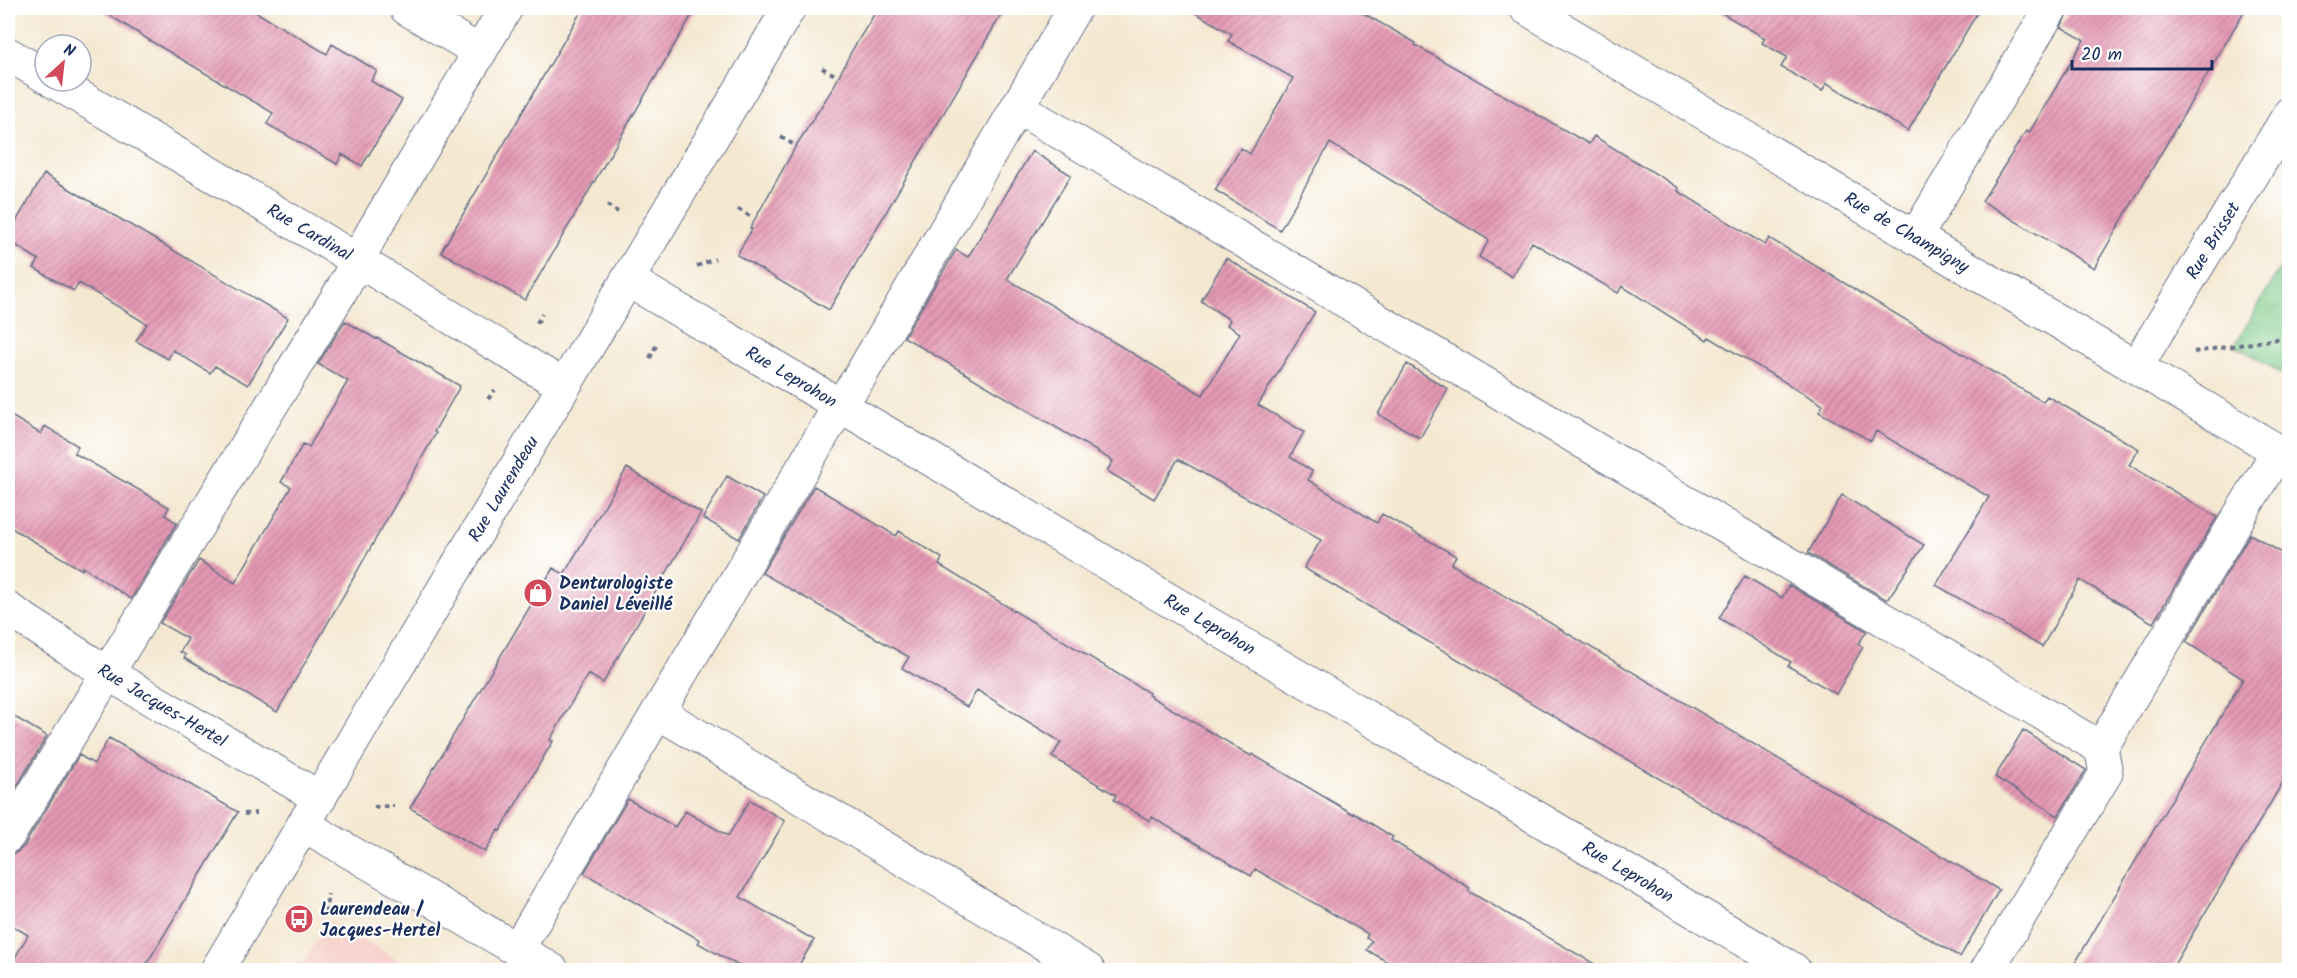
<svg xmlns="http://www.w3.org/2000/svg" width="2297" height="978" font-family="Kalam,sans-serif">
<defs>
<pattern id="park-tufts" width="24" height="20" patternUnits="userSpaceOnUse" patternTransform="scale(1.5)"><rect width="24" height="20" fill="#82cd8b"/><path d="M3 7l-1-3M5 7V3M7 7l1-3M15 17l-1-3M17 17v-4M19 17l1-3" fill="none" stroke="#70b07a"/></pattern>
<pattern id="building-hatch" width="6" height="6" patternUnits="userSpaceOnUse" patternTransform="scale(1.5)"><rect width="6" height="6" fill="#e599b3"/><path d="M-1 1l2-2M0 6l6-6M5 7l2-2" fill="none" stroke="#b97d95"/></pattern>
</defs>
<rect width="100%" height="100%" fill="#fff"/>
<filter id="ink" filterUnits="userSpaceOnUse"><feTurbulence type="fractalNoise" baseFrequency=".0167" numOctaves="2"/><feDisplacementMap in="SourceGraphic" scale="12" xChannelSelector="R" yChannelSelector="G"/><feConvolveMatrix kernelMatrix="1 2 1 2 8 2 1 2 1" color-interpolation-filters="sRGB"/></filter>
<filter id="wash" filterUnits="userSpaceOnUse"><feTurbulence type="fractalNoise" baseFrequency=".008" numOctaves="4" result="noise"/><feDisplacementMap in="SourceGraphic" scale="24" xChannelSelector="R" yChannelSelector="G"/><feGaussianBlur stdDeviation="1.35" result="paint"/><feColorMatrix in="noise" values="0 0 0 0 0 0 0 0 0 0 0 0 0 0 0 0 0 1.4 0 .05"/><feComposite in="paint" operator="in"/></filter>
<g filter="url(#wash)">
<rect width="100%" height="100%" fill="#f4e8d1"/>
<path fill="#f7d0ca" d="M 328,920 L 415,970 L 299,970 Z"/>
<path fill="url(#park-tufts)" stroke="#4e7e74" stroke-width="1.5" d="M 2289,254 L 2289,378 L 2235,345 Z"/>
<g id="blocks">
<path fill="url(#building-hatch)" d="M 98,8 L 249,8 L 327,54 L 332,44 L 356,58 L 377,71 L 371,81 L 402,100 L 362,166 L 342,154 L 337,164 L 267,124 L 273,113 L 149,40 Z
M 583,8 L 696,8 L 525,300 L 441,252 Z
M 878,8 L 1005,8 L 829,310 L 737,255 L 752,229 L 750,228 L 796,146 L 833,88 L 851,52 Z
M 1187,8 L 1354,8 L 1416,43 L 1415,45 L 1589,144 L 1594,136 L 1679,188 L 1678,191 L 1765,245 L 1769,238 L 2043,402 L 2047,396 L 2139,449 L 2129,465 L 2217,517 L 2153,623 L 2080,580 L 2042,647 L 1936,585 L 1989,497 L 1876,431 L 1871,441 L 1819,412 L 1823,405 L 1709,337 L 1707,340 L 1622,286 L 1618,293 L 1532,242 L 1512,277 L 1479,257 L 1489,240 L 1330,143 L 1280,230 L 1215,190 L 1241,148 L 1250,154 L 1293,78 L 1228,41 L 1232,34 Z
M 1713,8 L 1980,8 L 1908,131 L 1827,83 L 1822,91 L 1781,67 L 1787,57 L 1762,43 L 1765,38 Z
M 2070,8 L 2246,8 L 2094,268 L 1982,201 L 2026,131 L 2029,133 L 2084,40 L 2061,27 Z
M 1032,151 L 1071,175 L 1007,279 L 1203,395 L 1240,333 L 1227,325 L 1230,320 L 1201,301 L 1226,258 L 1315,312 L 1258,405 L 1304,432 L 1290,457 L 1312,471 L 1308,480 L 1377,523 L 1382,514 L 1456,556 L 1451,564 L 1999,890 L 1960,957 L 1304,568 L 1321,540 L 1178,459 L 1154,499 L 1107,471 L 1113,461 L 904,337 L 956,250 L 968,257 Z
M 44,174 L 288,318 L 248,385 L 215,366 L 210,373 L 173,350 L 168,359 L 136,341 L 147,324 L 79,283 L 74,291 L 49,277 L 34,268 L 39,260 L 8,240 L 8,235 Z
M 345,321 L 376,339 L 377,338 L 460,386 L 434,432 L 436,433 L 277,712 L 184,658 L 186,655 L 180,652 L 188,639 L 160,623 L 199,560 L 235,583 L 291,487 L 281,482 L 303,444 L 309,447 L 348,381 L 318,364 Z
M 1407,364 L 1448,389 L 1420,438 L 1378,414 Z
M 8,414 L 41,434 L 45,426 L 78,446 L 74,453 L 169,507 L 165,515 L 177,523 L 131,599 L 83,567 L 82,570 L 8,526 Z
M 627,468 L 701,513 L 603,683 L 588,674 L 550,740 L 553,741 L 500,831 L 498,830 L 485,852 L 410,808 L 553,568 L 564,574 Z
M 727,476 L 763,497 L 739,539 L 703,518 Z
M 814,486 L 896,536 L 899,531 L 942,558 L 939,565 L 1149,693 L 1148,695 L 1251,756 L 1252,754 L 1353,814 L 1354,813 L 1393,837 L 1391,840 L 1470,888 L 1468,891 L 1605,970 L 1401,970 L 1367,950 L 1372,941 L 1366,938 L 1368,934 L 1255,869 L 1251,876 L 1152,817 L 1150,821 L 1114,800 L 1116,795 L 1052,757 L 1061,742 L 977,690 L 967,707 L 902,668 L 909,657 L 762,573 Z
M 1842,495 L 1924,545 L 1887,600 L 1808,553 Z
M 2250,534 L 2289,557 L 2289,772 L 2171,970 L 2071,970 L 2243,679 L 2186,642 Z
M 1745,576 L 1782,598 L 1789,585 L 1867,631 L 1858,644 L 1863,647 L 1836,694 L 1788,666 L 1791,662 L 1719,618 Z
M 8,713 L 47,736 L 8,801 Z
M 2023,730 L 2086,770 L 2058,816 L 1995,777 Z
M 109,738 L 238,812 L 143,970 L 8,970 L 28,935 L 8,923 L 8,855 L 17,852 L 24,846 L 79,755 L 94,764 Z
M 628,799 L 675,827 L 685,811 L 728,836 L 750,800 L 785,821 L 740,897 L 814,940 L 796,970 L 746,970 L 698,943 L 700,940 L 584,873 Z"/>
</g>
</g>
<g filter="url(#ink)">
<use href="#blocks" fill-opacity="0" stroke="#677086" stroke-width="1.5"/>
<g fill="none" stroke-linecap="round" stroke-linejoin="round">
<g stroke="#677086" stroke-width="35">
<g id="minor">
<path d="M 406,8 L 480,52"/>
<path id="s1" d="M 1526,8 L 2290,458"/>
<path d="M 8,54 L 45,76"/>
<path id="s2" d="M 53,81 L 357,260 L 564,386"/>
<path d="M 1017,107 L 2101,748"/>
<path d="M 1915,238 L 2051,8"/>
<path id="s3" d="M 628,280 L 1794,970"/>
<path id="s4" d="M 2136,367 L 2290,113"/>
<path id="s5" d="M 8,609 L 107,673 L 320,798"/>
<path d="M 658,712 L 1088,970"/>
<path d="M 304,825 L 552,970"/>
<path d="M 8,836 L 343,288 L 372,233 L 506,8"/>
<path d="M 517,950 L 840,405 L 859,378 L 1075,8"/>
<path id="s6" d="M 217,970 L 789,8"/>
<path d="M 1987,970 L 2106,773 L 2101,748 L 2278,451"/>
</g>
</g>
<path stroke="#677086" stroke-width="4" stroke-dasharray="4.5 4.5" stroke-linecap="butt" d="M 822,68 L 837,76
M 781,137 L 796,146
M 607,205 L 618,212
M 738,209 L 753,218
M 697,266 L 715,259
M 537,323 L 542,314
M 2194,352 L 2290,337
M 650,358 L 657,344
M 488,399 L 495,390
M 374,807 L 394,806
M 244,814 L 256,813
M 325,913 L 328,894"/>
<use href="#minor" stroke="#fff" stroke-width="33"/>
</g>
</g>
<defs>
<g id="shop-disc" transform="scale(1.5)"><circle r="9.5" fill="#d1495b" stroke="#fff"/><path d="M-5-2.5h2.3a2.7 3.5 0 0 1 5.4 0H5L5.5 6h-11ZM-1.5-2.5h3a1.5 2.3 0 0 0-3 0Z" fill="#fff"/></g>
<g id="bus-disc" transform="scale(1.5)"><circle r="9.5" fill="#d1495b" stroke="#fff"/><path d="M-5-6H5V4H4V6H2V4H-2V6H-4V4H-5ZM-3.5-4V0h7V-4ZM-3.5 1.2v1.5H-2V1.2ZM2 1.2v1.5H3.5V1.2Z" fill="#fff"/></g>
</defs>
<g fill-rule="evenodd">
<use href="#shop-disc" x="538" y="593"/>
<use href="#bus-disc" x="299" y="919"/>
</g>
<g text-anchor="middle" stroke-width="4.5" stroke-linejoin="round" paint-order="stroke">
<g font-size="18" fill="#1b2f5e" stroke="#fff">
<text dy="6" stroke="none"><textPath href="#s2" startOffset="298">Rue Cardinal</textPath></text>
<text dy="6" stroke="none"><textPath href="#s1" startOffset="442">Rue de Champigny</textPath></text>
<text dy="6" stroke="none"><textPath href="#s4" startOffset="148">Rue Brisset</textPath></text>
<text dy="6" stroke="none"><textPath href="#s3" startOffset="190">Rue Leprohon</textPath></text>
<text dy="6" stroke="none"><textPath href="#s6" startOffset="560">Rue Laurendeau</textPath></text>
<text dy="6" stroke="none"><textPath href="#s3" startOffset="676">Rue Leprohon</textPath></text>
<text dy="6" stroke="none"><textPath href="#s5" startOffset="182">Rue Jacques-Hertel</textPath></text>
<text dy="6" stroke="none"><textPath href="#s3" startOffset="1162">Rue Leprohon</textPath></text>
</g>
<g font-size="18" font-weight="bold" fill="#1b2f5e" stroke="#fff" text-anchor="start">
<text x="559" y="589">Denturologiste<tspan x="559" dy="21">Daniel Léveillé</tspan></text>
<text x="320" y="915">Laurendeau /<tspan x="320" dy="21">Jacques-Hertel</tspan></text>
</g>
</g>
<rect width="2297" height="978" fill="none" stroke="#fff" stroke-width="30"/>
<g transform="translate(63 63) rotate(27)"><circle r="28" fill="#ffffff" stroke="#a4acbf" stroke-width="1.5"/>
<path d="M0-4.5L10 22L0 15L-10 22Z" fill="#d1495b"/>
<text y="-9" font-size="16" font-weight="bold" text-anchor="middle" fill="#1b2f5e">N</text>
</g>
<path d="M2072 60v9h140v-9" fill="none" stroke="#1b2f5e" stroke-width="3"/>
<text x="2081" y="60" font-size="18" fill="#1b2f5e" stroke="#ffffff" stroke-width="4.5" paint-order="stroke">20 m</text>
</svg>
